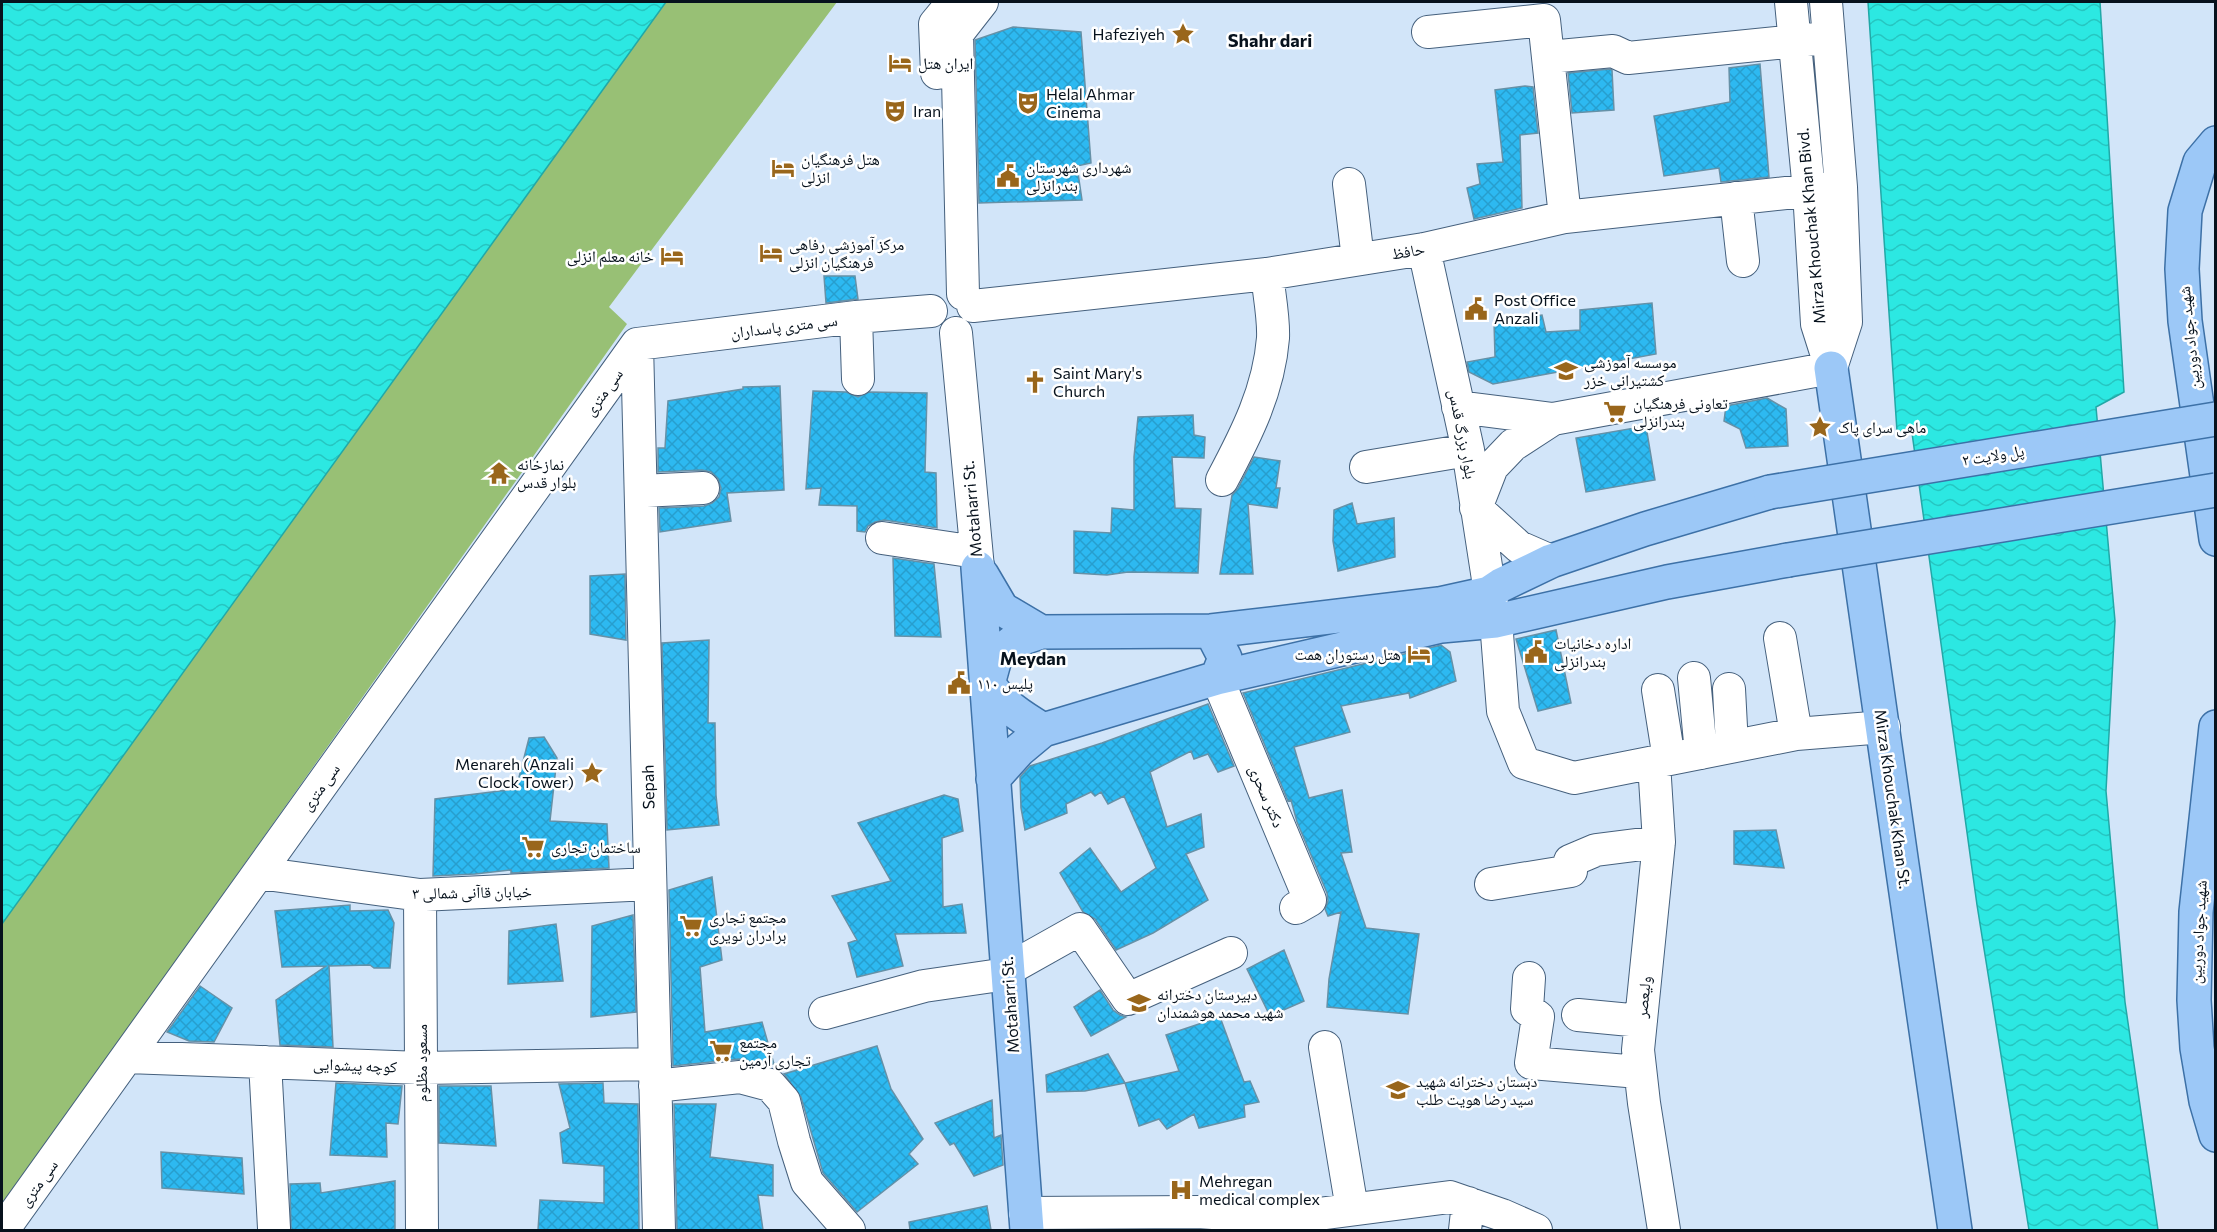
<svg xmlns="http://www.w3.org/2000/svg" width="2217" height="1232" font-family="Commissioner,'Noto Naskh Arabic',sans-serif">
<defs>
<pattern id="water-waves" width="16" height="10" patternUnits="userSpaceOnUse" patternTransform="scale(1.5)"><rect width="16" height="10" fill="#2ce8e2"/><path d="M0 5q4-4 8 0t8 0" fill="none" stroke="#26c6c1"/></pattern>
<pattern id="building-cross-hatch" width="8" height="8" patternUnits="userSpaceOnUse" patternTransform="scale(1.5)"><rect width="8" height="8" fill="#2db9f1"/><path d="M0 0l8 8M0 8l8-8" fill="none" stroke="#279ece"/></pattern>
</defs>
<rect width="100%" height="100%" fill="#d2e5f9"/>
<path fill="#98c075" d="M 666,2 L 837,2 L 609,307 L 627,324 L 2,1206 L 2,924 Z"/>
<path fill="url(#water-waves)" stroke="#21a8a7" stroke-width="1.5" d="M 2,2 L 666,2 L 2,924 Z
M 1868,2 L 2100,2 L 2124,392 L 2096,407 L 2115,621 L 2106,791 L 2125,1002 L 2158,1230 L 2029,1230 L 1977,905 L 1912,433 L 1897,431 Z"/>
<path fill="url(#building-cross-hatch)" stroke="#6691a7" stroke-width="1.5" d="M 1013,27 L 1081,32 L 1091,163 L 1077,166 L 1082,200 L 979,203 L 975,40 Z
M 1760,64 L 1769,177 L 1721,182 L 1719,168 L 1664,176 L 1654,116 L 1730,102 L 1729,68 Z
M 1610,69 L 1612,70 L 1614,110 L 1572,113 L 1568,73 Z
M 1525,86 L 1533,87 L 1538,133 L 1520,135 L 1522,208 L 1474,219 L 1467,188 L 1480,184 L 1477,164 L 1503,162 L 1495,90 Z
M 824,276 L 855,276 L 858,299 L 826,303 Z
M 1652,303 L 1656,354 L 1493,384 L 1469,372 L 1467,362 L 1495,357 L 1494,322 L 1542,315 L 1546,332 L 1580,330 L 1580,310 Z
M 780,386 L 784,490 L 727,493 L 731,521 L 660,532 L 659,508 L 704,506 L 712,503 L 719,497 L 721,488 L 718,479 L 711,472 L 702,470 L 658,472 L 658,448 L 665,448 L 668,401 L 743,389 L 743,387 Z
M 813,391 L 846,392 L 858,397 L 869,392 L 927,393 L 925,472 L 936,473 L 937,528 L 884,520 L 875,522 L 868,526 L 865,532 L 857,531 L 857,506 L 819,505 L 821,488 L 806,489 Z
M 1767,398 L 1786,409 L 1788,446 L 1746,448 L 1740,429 L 1724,421 L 1726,406 Z
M 1193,415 L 1194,435 L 1205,437 L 1204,458 L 1172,457 L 1175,508 L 1201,509 L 1198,573 L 1128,572 L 1107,575 L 1074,573 L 1074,531 L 1111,533 L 1112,508 L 1134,510 L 1134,457 L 1138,417 Z
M 1646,426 L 1655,480 L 1586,492 L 1576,438 Z
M 1254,457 L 1280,461 L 1276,488 L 1280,488 L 1277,508 L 1248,504 L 1253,574 L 1220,574 L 1232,495 L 1238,488 Z
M 1352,503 L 1357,524 L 1394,518 L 1395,557 L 1338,571 L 1333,541 L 1334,510 Z
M 893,558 L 934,564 L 941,637 L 895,636 Z
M 625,574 L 626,640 L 590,634 L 590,576 Z
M 1556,630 L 1571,703 L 1538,711 L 1516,639 Z
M 709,640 L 708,723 L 715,723 L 716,795 L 719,825 L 667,830 L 662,643 Z
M 1441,645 L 1450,652 L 1456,681 L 1410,698 L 1409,693 L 1341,706 L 1350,732 L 1294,747 L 1309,798 L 1342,790 L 1352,852 L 1341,853 L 1366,928 L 1419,934 L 1408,1014 L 1327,1007 L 1329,979 L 1341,912 L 1328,916 L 1325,909 L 1328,901 L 1327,893 L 1297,822 L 1291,800 L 1288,801 L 1243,693 Z
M 1208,704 L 1234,766 L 1218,772 L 1208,754 L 1194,759 L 1191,751 L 1150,772 L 1167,827 L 1201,814 L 1204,847 L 1186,854 L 1208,900 L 1153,933 L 1116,950 L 1095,919 L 1083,912 L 1060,873 L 1090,848 L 1121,892 L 1156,868 L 1124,796 L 1108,804 L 1101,792 L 1095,796 L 1091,792 L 1066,804 L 1067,813 L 1025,830 L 1021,808 L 1020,777 L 1030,766 L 1102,743 Z
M 544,737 L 557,758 L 550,821 L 607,824 L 609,868 L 511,873 L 511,870 L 475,874 L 433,876 L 435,799 L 516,789 L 529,738 Z
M 944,795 L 958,799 L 963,831 L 942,838 L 943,907 L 962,904 L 966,933 L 895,934 L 903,966 L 857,977 L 848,943 L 857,940 L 832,896 L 891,881 L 858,823 Z
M 1776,830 L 1784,868 L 1734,864 L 1734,831 Z
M 712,877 L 722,960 L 700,967 L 705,1032 L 762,1022 L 774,1064 L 765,1065 L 739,1059 L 673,1066 L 669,890 Z
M 350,905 L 350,911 L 388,910 L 394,923 L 390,968 L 374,968 L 370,965 L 329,966 L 333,1047 L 280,1045 L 276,1000 L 326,966 L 282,967 L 275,911 Z
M 633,915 L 636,1012 L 591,1017 L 592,926 Z
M 556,924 L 563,981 L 508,984 L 509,931 Z
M 1284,950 L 1304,1001 L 1270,1016 L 1247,969 Z
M 200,986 L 232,1008 L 214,1042 L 189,1041 L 167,1032 Z
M 1100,990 L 1113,1010 L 1120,1015 L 1126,1017 L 1091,1036 L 1074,1007 Z
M 1220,1017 L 1244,1082 L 1250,1081 L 1259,1102 L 1244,1105 L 1245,1117 L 1199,1128 L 1194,1114 L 1167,1129 L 1159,1119 L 1139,1126 L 1125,1083 L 1179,1071 L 1166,1035 Z
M 877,1046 L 891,1089 L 923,1139 L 909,1154 L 918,1164 L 857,1212 L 823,1173 L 801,1097 L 784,1074 Z
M 1108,1054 L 1125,1083 L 1085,1091 L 1047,1092 L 1046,1075 Z
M 336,1083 L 402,1086 L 398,1124 L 386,1123 L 387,1157 L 330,1155 Z
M 603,1083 L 604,1103 L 638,1104 L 639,1230 L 538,1230 L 540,1200 L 604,1203 L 604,1166 L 563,1163 L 560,1133 L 570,1128 L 559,1084 Z
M 439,1086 L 491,1086 L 496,1146 L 439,1143 Z
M 992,1100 L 994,1138 L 1001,1135 L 1003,1165 L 974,1176 L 954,1143 L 950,1145 L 935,1123 Z
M 674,1104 L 716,1104 L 710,1157 L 773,1165 L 773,1196 L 758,1195 L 763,1230 L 677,1230 Z
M 161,1152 L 242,1158 L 244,1194 L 162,1188 Z
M 395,1181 L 395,1230 L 291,1230 L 290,1184 L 320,1183 L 321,1193 Z
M 987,1206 L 991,1230 L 910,1230 L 909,1222 Z"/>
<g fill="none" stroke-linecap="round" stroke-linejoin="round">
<g stroke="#45607d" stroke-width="34">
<path id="minor" d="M 1791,2 L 1809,191 L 1817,324 L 1831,368
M 1826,2 L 1841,187 L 1846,322 L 1831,368
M 1428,32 L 1544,20 L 1565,217
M 1549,57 L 1613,51 L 1628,58 L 1816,39
M 937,73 L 935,24 L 953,2
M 1349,184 L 1358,259
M 1736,198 L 1743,261
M 1424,249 L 1468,450 L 1494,618
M 963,294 L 957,34 L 982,2
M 973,306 L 1267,274 L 1424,249 L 1565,217 L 1841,187
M 856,317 L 858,379
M 956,333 L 978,568
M 637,344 L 659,1230
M 637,344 L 856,317 L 931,311
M 1458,407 L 1553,419 L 1831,368
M 1366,467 L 1468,450
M 1222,480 C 1246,435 1269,390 1273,338 C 1274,318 1269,294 1267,274
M 641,491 L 703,488
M 882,538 L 976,552
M 1551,561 L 1519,547 L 1476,508 L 1492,467 L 1513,445 L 1553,419
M 1496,621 L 1503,711 L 1524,763 L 1574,778 L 1796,734 L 1884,727
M 1780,638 L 1796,734
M 1217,678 L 1310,900 L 1296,908
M 1694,678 L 1701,753
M 1729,689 L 1732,746
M 1658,690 L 1669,759
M 1654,763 L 1659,842 L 1638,1050 L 1644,1103 L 1664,1230
M 259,873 L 420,895 L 650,884
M 1491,884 L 1571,871 L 1570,861 L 1596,850 L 1659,842
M 420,895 L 422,1230
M 1007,970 L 1080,929 L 1128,999 L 1231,953
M 1529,978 L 1527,1009 L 1538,1017 L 1531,1063 L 1639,1072
M 825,1013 L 924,986 L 1007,974
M 1578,1015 L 1641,1021
M 1325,1047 L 1352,1209
M 127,1057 L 421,1068 L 655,1064
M 265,1062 L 274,1228
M 655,1086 L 740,1077 L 770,1085 L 784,1101 L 794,1141 L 807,1182 L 849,1230
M 1025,1213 L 1198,1212 L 1287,1218 L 1450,1197 L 1502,1215 L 1536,1230
M 3,1230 L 637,344
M 1465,1230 L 1468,1203"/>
</g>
<g stroke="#3d71a7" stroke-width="36">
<path id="major" d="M 2216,143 L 2200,162 L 2185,211 L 2182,269 L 2185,321 L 2216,539
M 1831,368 C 1873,655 1912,943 1955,1230
M 978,568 L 1027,1230
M 982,575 L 1002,609 L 1041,632
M 1211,631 L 1225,658 L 1217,678 L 1043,730 C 1020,716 1004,706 988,684 L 996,655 L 1014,641 L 1041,632 L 1211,631 L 1439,604 L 1489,593 L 1501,585 L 1551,561 L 1645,529 L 1770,492
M 1217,678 L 1441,626 L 1496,621 L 1667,582 L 1788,560
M 2216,727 L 2196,912 L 2194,1000 L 2197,1048 L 2206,1101 L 2216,1135
M 993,779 L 1019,750 L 1043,730"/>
</g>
<use href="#minor" stroke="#fff" stroke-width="32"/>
<use href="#major" stroke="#9cc8f7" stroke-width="33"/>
<g stroke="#3d71a7" stroke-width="36" stroke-linecap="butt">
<path id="major-bridge" d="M 1770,492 L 2216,419
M 1788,560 L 2216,490"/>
</g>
<use href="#major-bridge" stroke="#9cc8f7" stroke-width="33"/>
</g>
<defs>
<g id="sight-bare" transform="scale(1.8)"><path d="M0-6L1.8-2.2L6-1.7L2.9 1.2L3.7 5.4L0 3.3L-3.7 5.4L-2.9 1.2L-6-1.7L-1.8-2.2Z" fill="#99661b" stroke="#fff" stroke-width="2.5" paint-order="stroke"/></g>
<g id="hotel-bare" transform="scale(1.8)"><path d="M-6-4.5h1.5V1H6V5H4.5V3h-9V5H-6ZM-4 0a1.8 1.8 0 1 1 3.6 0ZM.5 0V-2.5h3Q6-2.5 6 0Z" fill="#99661b" stroke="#fff" stroke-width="2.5" paint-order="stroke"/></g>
<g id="theatre-bare" transform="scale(1.8)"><path d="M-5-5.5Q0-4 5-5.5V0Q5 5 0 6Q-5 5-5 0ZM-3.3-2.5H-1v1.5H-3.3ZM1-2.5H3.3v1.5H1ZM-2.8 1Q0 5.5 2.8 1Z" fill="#99661b" stroke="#fff" stroke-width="2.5" paint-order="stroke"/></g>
<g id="civic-bare" transform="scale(1.8)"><path d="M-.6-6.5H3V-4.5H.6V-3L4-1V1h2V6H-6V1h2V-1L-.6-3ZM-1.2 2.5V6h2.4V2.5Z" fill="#99661b" stroke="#fff" stroke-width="2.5" paint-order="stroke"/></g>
<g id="university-bare" transform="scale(1.8)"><path d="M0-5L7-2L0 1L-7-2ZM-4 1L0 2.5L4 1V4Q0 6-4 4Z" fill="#99661b" stroke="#fff" stroke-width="2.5" paint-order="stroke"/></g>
<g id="church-bare" transform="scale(1.8)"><path d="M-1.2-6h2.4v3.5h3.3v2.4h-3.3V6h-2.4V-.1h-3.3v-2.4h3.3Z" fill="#99661b" stroke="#fff" stroke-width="2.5" paint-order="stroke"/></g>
<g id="supermarket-bare" transform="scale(1.8)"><path d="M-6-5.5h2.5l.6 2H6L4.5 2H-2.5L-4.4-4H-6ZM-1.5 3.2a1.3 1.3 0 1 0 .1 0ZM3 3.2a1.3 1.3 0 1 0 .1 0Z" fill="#99661b" stroke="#fff" stroke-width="2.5" paint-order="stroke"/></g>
<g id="temple-bare" transform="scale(1.8)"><path d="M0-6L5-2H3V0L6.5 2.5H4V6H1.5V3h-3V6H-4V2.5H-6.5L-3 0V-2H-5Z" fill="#99661b" stroke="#fff" stroke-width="2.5" paint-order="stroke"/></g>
<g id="school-bare" transform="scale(1.8)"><path d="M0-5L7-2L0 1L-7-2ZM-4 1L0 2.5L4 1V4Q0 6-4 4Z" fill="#99661b" stroke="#fff" stroke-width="2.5" paint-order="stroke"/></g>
<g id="hospital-bare" transform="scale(1.8)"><path d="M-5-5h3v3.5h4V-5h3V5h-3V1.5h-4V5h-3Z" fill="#99661b" stroke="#fff" stroke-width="2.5" paint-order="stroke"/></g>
</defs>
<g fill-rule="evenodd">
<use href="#sight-bare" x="1183" y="34"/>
<use href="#hotel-bare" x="900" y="63"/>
<use href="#theatre-bare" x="1028" y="103"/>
<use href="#theatre-bare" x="895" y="111"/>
<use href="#hotel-bare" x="783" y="168"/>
<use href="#civic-bare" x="1008" y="176"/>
<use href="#hotel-bare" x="771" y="253"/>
<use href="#hotel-bare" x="672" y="256"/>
<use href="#civic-bare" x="1476" y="309"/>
<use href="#university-bare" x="1566" y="371"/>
<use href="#church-bare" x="1035" y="382"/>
<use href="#supermarket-bare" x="1615" y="412"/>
<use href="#sight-bare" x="1820" y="427"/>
<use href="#temple-bare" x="499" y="473"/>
<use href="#civic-bare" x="1536" y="652"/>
<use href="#hotel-bare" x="1419" y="654"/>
<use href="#civic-bare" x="959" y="683"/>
<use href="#sight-bare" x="592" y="773"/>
<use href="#supermarket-bare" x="533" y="847"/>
<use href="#supermarket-bare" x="691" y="926"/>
<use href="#school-bare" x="1139" y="1003"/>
<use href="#supermarket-bare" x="721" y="1051"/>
<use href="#school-bare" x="1398" y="1090"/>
<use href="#hospital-bare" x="1181" y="1190"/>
</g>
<g text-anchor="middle" stroke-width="5" stroke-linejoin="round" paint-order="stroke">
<g font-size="16" fill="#07121d" stroke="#fff" text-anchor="start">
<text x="1165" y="40" text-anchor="end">Hafeziyeh</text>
<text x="918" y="69">ایران هتل</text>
<text x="1046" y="100">Helal Ahmar<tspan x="1046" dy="18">Cinema</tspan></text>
<text x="913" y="117">Iran</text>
<text x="801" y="165">هتل فرهنگیان<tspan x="801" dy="18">انزلی</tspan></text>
<text x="1026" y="173">شهرداری شهرستان<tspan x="1026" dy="18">بندرانزلی</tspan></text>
<text x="789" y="250">مرکز آموزشی رفاهی<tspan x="789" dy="18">فرهنگیان انزلی</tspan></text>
<text x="654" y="262" text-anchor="end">خانه معلم انزلی</text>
<text x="1494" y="306">Post Office<tspan x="1494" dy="18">Anzali</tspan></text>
<text x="1584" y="368">موسسه آموزشی<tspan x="1584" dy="18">کشتیرانی خزر</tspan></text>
<text x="1053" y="379">Saint Mary's<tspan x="1053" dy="18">Church</tspan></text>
<text x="1633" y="409">تعاونی فرهنگیان<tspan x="1633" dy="18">بندرانزلی</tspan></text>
<text x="1838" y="433">ماهی سرای پاک</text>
<text x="517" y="470">نمازخانه<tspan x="517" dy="18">بلوار قدس</tspan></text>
<text x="1554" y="649">اداره دخانیات<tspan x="1554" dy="18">بندرانزلی</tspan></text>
<text x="1401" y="660" text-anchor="end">هتل رستوران همت</text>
<text x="977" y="689">پلیس ۱۱۰</text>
<text x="574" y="770" text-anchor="end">Menareh (Anzali<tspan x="574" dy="18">Clock Tower)</tspan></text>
<text x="551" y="853">ساختمان تجاری</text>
<text x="709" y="923">مجتمع تجاری<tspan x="709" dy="18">برادران نویری</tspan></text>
<text x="1157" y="1000">دبیرستان دخترانه<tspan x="1157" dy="18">شهید محمد هوشمندان</tspan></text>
<text x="739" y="1048">مجتمع<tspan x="739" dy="18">تجاری آرمین</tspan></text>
<text x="1416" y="1087">دبستان دخترانه شهید<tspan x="1416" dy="18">سید رضا هویت طلب</tspan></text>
<text x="1199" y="1187">Mehregan<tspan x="1199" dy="18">medical complex</tspan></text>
</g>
<g font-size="16" fill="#07121d" stroke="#fff">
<text transform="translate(1811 226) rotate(-95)" y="6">Mirza Khouchak Khan Bivd.</text>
<text transform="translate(1408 251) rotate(-10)" y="6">حافظ</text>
<text transform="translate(784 326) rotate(-7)" y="6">سی متری پاسداران</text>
<text transform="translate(2189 338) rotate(-96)" y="6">شهید جواد دوربین</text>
<text transform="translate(603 392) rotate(-54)" y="6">سی متری</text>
<text transform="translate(1463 434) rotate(79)" y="6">بلوار بزرگ قدس</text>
<text transform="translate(1993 455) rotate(-9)" y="6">پل ولایت ۲</text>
<text transform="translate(972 509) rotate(-95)" y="6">Motaharri St.</text>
<text transform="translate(320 787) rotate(-54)" y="6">سی متری</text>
<text transform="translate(648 787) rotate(-91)" y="6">Sepah</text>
<text transform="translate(1267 796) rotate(67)" y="6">دکتر سحری</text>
<text transform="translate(1893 799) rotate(82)" y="6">Mirza Khouchak Khan St.</text>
<text transform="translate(472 892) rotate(-1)" y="6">خیابان قاآنی شمالی ۳</text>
<text transform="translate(2198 932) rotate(-87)" y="6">شهید جواد دوربین</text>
<text transform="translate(1643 997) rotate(-84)" y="6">ولیعصر</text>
<text transform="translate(1010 1005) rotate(-94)" y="6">Motaharri St.</text>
<text transform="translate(421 1063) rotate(-90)" y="6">مسعود مظلوم</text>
<text transform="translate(355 1065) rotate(2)" y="6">کوچه پیشوایی</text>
<text transform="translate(38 1183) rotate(-54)" y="6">سی متری</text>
</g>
<g font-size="18" font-weight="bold" fill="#07121d" stroke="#fff">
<text x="1270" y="47">Shahr dari</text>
<text x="1033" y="665">Meydan</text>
</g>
</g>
<rect width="2217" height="1232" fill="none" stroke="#07121d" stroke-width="6"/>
</svg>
